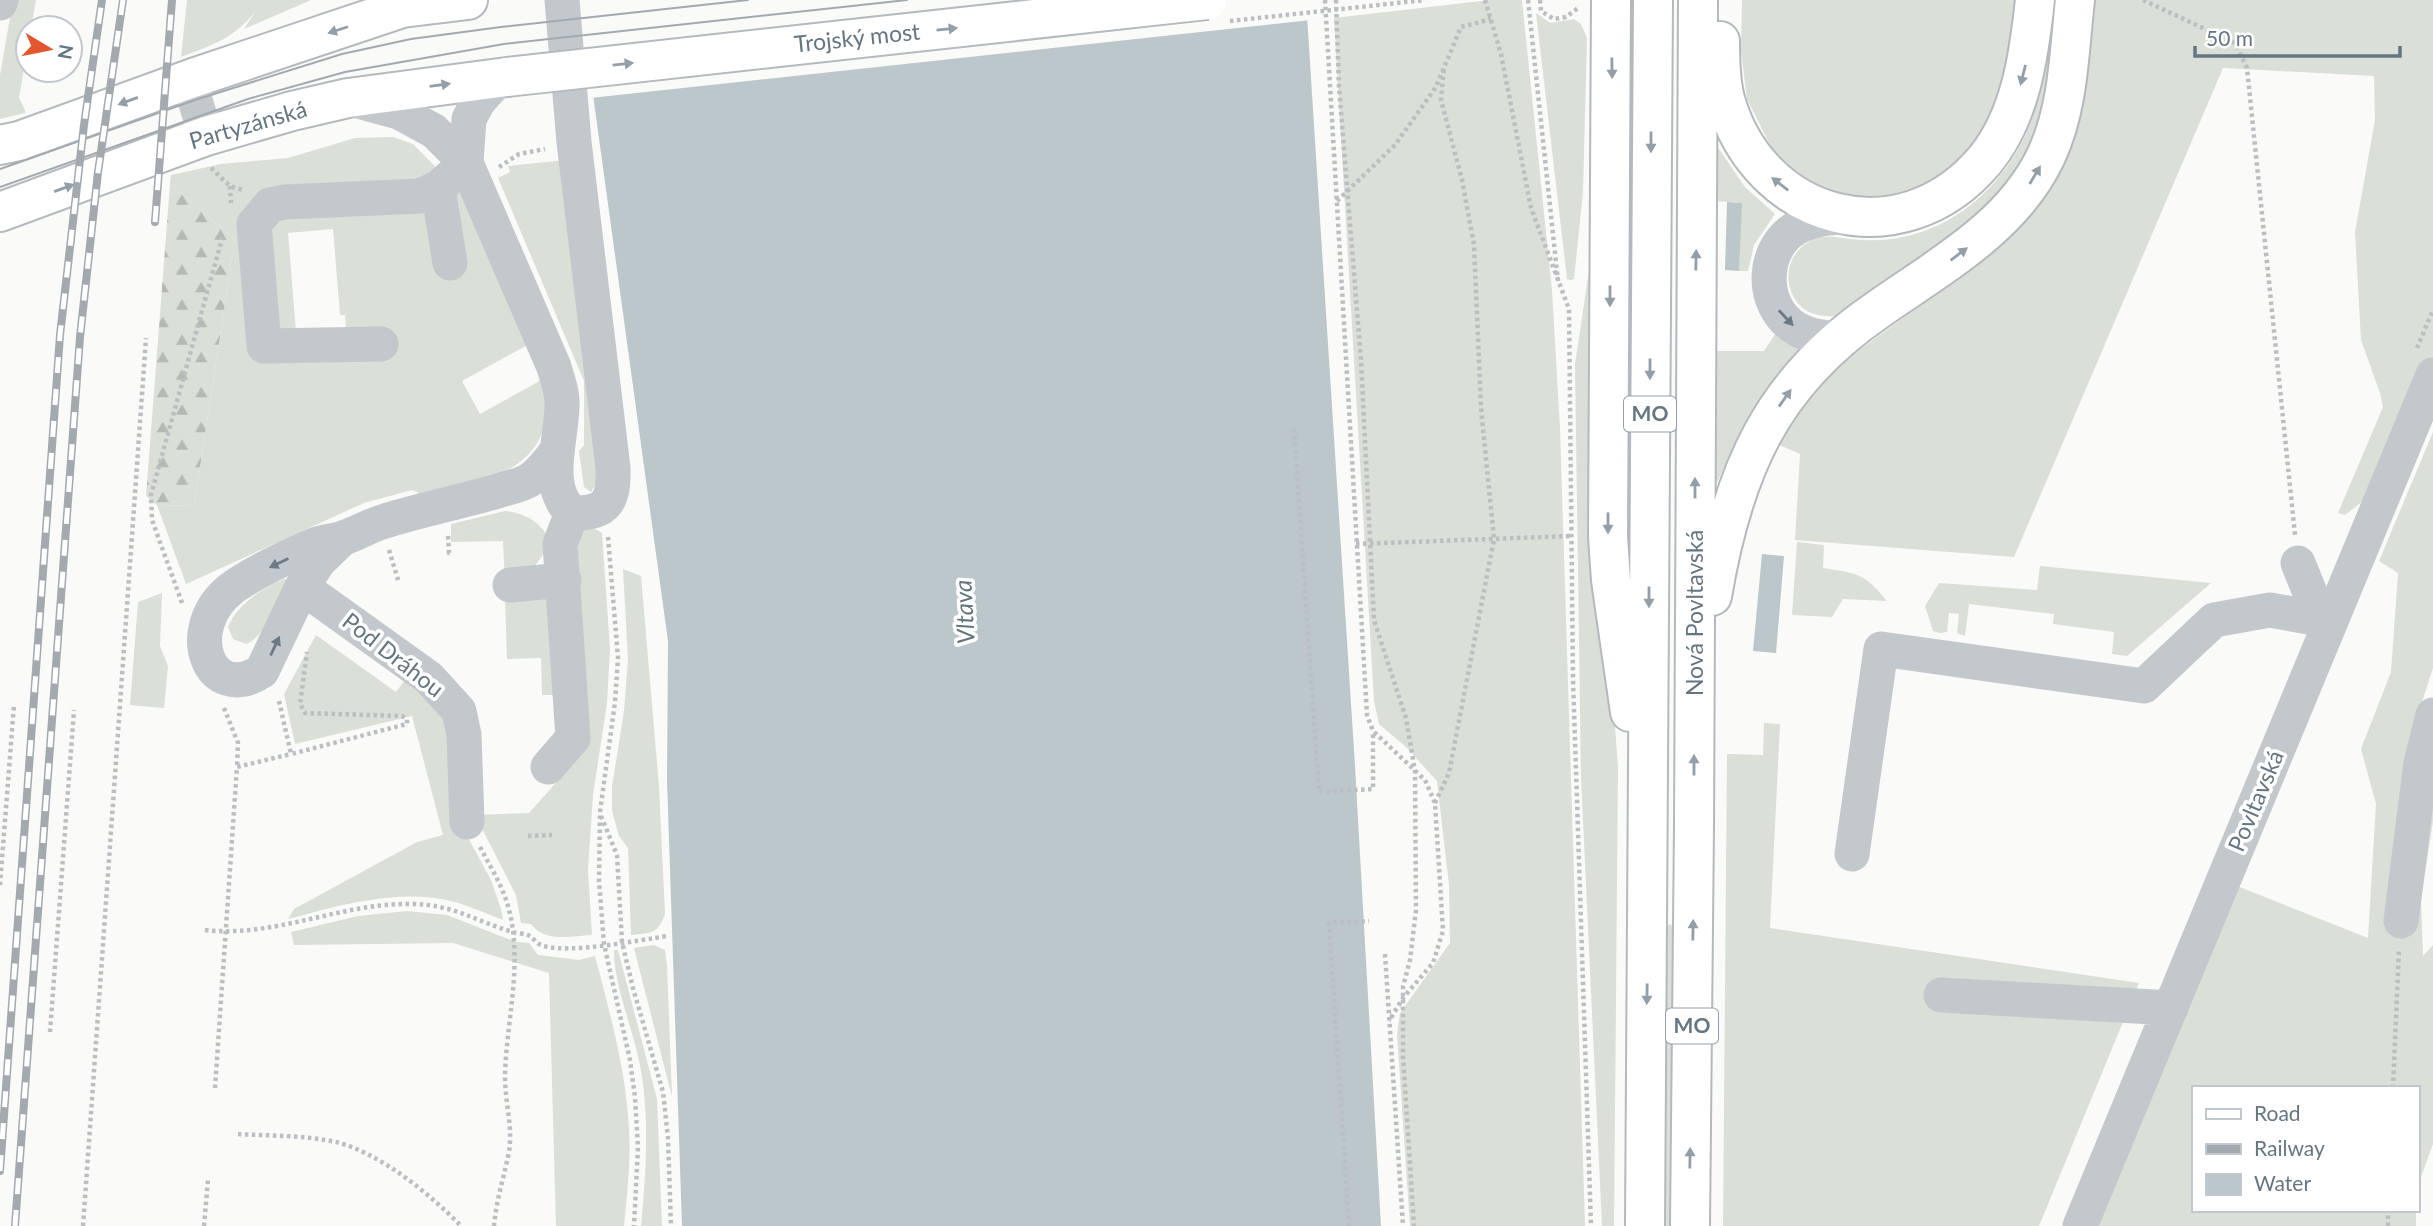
<svg xmlns="http://www.w3.org/2000/svg" width="2433" height="1226" font-family="Lato,sans-serif">
<defs>
<pattern id="forest-firs" width="22" height="20" patternUnits="userSpaceOnUse" patternTransform="scale(1.75)"><rect width="22" height="20" fill="#dadfd7"/><path d="M5 1l3.5 6h-7zM16 11l3.5 6h-7z" fill="#b4b9b4"/></pattern>
</defs>
<rect width="100%" height="100%" fill="#fafaf8"/>
<path fill="#dadfd7" fill-rule="evenodd" d="M 13,0 L 36,0 L 31,28 L 28,28 L 28,46 L 19,98 L 25,110 L 25,113 L 0,119 L 0,75 Z
M 187,0 L 311,0 L 244,29 L 255,12 C 233,39 212,45 181,57 Z
M 1490,0 L 1522,0 L 1552,290 L 1560,428 L 1585,1226 L 1410,1226 L 1397,1034 L 1400,1013 L 1450,943 L 1449,885 L 1437,781 L 1406,747 L 1379,724 L 1374,701 L 1334,18 Z
M 1742,0 L 2015,0 L 2019,27 L 1993,119 L 1942,184 L 1873,203 L 1818,193 L 1779,158 L 1769,143 L 1747,99 L 1741,51 Z
M 2050,0 L 2061,0 L 2050,90 L 2026,158 L 2000,194 L 1955,234 L 1838,316 C 1822,317 1806,315 1796,301 C 1781,278 1789,250 1814,239 C 1826,234 1838,238 1850,239 C 1867,241 1886,241 1903,237 C 1969,224 2023,165 2037,100 C 2045,68 2046,33 2050,0 Z
M 2092,0 L 2433,0 L 2433,410 L 2411,463 L 2345,515 L 2338,513 L 2383,407 L 2380,393 L 2361,340 L 2355,232 L 2375,120 L 2374,76 L 2223,68 L 2014,557 L 1795,540 L 1800,454 L 1777,444 L 1794,418 L 1822,383 L 1851,356 L 1981,261 L 2076,125 L 2088,75 Z
M 1536,13 L 1550,23 L 1574,19 L 1581,24 L 1587,38 L 1583,192 L 1574,279 L 1571,280 L 1567,279 Z
M 393,137 L 413,144 L 469,201 L 531,343 L 462,381 L 480,414 L 545,378 C 545,393 548,413 544,427 C 530,478 466,484 423,495 L 412,490 L 364,503 L 186,584 L 157,505 L 194,506 L 235,239 L 170,184 L 171,175 L 221,164 L 288,158 L 355,138 ZM 333,229 L 340,315 L 345,315 L 346,328 L 296,332 L 288,233 Z
M 1716,149 L 1719,149 L 1745,187 L 1775,214 L 1754,245 L 1748,271 L 1739,271 L 1741,203 L 1715,201 Z
M 565,160 L 599,478 L 591,492 L 584,487 L 579,451 L 584,445 L 584,381 L 498,178 L 510,172 L 508,166 Z
M 1597,217 L 1612,686 L 1618,767 L 1614,1226 L 1602,1226 L 1581,778 L 1575,364 Z
M 1775,334 L 1798,349 L 1799,352 L 1771,385 L 1751,414 L 1715,486 L 1714,351 L 1764,351 Z
M 2433,432 L 2433,668 L 2420,708 L 2433,714 L 2433,821 L 2421,900 L 2423,956 L 2433,945 L 2433,1144 L 2417,1188 L 2417,1088 L 2193,1088 L 2193,1210 L 2416,1210 L 2416,1226 L 2096,1226 L 2232,884 L 2368,938 L 2376,804 L 2361,749 L 2391,672 L 2398,573 L 2379,561 Z
M 505,511 C 525,513 541,522 549,540 C 540,567 529,572 505,583 L 503,541 L 451,542 L 451,524 Z
M 592,527 L 602,533 L 610,649 L 607,703 L 593,795 L 588,870 L 592,935 C 571,936 545,943 531,924 L 521,923 L 516,895 L 475,815 L 529,813 L 577,759 L 574,536 L 580,528 Z
M 1797,542 L 1824,545 L 1823,568 C 1859,574 1863,572 1887,601 L 1843,599 L 1832,617 L 1792,615 Z
M 2040,566 L 2211,583 L 2127,656 L 2112,654 L 2114,632 L 2053,624 L 2054,614 L 1969,604 L 1965,636 L 1957,633 L 1959,614 L 1949,613 L 1947,632 L 1940,633 L 1933,631 L 1925,606 L 1939,583 L 2037,590 Z
M 623,569 L 641,576 L 659,786 L 665,914 C 658,934 651,933 631,935 L 628,848 L 619,836 L 612,811 L 612,787 L 624,711 L 628,659 Z
M 284,579 L 287,579 C 277,600 268,635 246,644 L 233,639 L 228,627 C 238,603 262,589 284,579 Z
M 162,593 L 160,646 L 168,666 L 164,708 L 130,705 L 138,602 Z
M 549,598 L 556,695 L 542,695 L 541,658 L 507,659 L 505,599 Z
M 316,635 L 396,692 L 408,676 L 448,715 L 460,823 L 491,880 L 501,909 L 503,920 C 483,912 463,903 442,899 C 392,890 336,906 288,919 L 294,909 L 417,842 L 443,835 L 412,716 L 295,744 L 284,694 Z
M 1764,723 L 1780,724 L 1770,928 L 2139,983 L 2039,1226 L 1723,1226 L 1727,754 L 1763,755 Z
M 407,911 L 447,915 L 516,942 L 529,943 L 538,955 L 579,960 L 595,956 C 610,1013 626,1070 629,1129 C 631,1162 627,1194 624,1226 L 556,1226 L 549,973 L 453,943 L 294,945 L 291,932 L 358,916 Z
M 1670,924 L 1675,929 L 1672,1226 L 1662,1226 L 1665,927 Z
M 654,945 L 665,950 L 667,965 L 672,1097 L 634,948 Z
M 614,950 L 618,950 L 657,1099 L 662,1226 L 641,1226 C 646,1173 650,1118 640,1065 C 633,1029 614,986 614,950 Z"/>
<path fill="url(#forest-firs)" d="M 170,184 L 235,239 L 194,506 L 157,505 L 146,496 Z"/>
<path fill="#bbc7cb" d="M 580,0 L 1306,0 L 1355,766 L 1381,1226 L 682,1226 L 667,780 L 668,641 Z
M 1727,202 L 1742,203 L 1739,271 L 1725,270 Z
M 1762,554 L 1784,556 L 1776,653 L 1753,651 Z"/>
<path fill="#fafaf8" d="M 577,0 L 1309,0 L 1311,20 L 590,98 Z"/>
<g fill="none" stroke-linecap="round" stroke-linejoin="round">
<g stroke="#b5babe" stroke-width="42">
<path id="major" d="M 0,145 L 19,141 L 193,78 L 402,8 L 468,0
M 0,212 L 206,136 L 292,111 L 348,98 L 507,77"/>
</g>
<g stroke="#b4b9bd" stroke-width="42">
<path id="highway" d="M 1611,0 L 1608,537 L 1611,580 L 1630,712
M 1720,41 C 1720,59 1720,80 1725,99 C 1759,221 1901,260 1985,160 C 2021,116 2029,55 2035,0
M 1712,596 C 1733,472 1770,384 1876,311 C 1938,267 2012,228 2046,156 C 2069,107 2069,52 2075,0
M 1645,1226 L 1653,0
M 1690,1226 L 1694,826 L 1698,0"/>
</g>
<path stroke="#bbbfc2" stroke-width="4.5" stroke-dasharray="3.5 3.5" stroke-linecap="butt" d="M 1325,0 L 1367,715 L 1373,731 L 1425,780 L 1435,803 L 1443,931 L 1433,963 L 1403,998 L 1389,1021
M 1336,0 L 1339,87 L 1361,360 L 1374,620 L 1406,718 L 1415,771 L 1416,910 L 1410,960 L 1403,987 L 1403,1056 L 1414,1226
M 1485,0 L 1501,54 L 1531,208 L 1569,309 L 1573,679 L 1591,1226
M 1528,0 L 1558,281
M 1540,0 L 1541,11 L 1554,19 L 1566,17 L 1578,8
M 2143,0 L 2235,43 L 2247,68 L 2295,535
M 499,167 L 519,154 L 545,149
M 211,168 L 230,186 L 243,190
M 230,186 L 231,203
M 1337,201 L 1395,145 L 1436,87 L 1461,27 L 1491,19
M 2417,348 L 2433,310
M 1294,429 L 1319,792 L 1373,789 L 1373,732
M 448,536 L 449,553 L 451,553
M 608,537 L 618,658 L 615,702 L 600,812 L 599,881 L 604,944 L 630,1060 L 635,1097 L 638,1147 L 634,1226
M 1356,544 L 1570,536
M 389,550 L 399,583
M 182,603 L 152,520 L 151,495 L 223,235
M 279,701 L 291,754 L 407,724 L 407,719 L 402,716 L 305,713 L 300,704 L 307,652
M 224,708 L 238,743 L 237,767
M 1435,803 L 1449,773 L 1494,539 L 1481,408 L 1474,245 L 1462,180 L 1441,100 L 1444,67
M 601,816 L 617,855 L 622,942 L 633,988 L 663,1092 L 668,1138 L 671,1226
M 528,836 L 552,835
M 480,847 C 490,866 502,885 508,906 C 524,962 506,1021 505,1077 C 505,1102 513,1127 509,1152 C 504,1177 496,1201 494,1226
M 0,885 L 14,705
M 205,930 C 275,938 340,903 410,904 C 454,904 474,921 513,932 C 517,934 524,933 528,935 C 533,937 536,943 541,945 C 566,955 639,940 668,936
M 1385,954 L 1403,1226
M 50,1032 L 74,710
M 215,1088 L 237,767 L 291,754
M 2393,1088 L 2399,949
M 238,1134 C 270,1136 304,1135 336,1142 C 380,1153 430,1194 461,1226
M 83,1226 L 146,338
M 204,1226 L 208,1180
M 1349,1226 L 1329,923 L 1369,921
M 2388,1226 L 2388,1210"/>
<path stroke="#c3c8cc" stroke-width="35" d="M 0,3 L 1,0
M 193,78 L 195,100 L 206,136
M 351,99 L 399,112 L 434,131 L 466,163 L 554,367 C 557,379 563,393 562,405 C 562,440 543,486 572,513 C 607,514 614,501 613,468 L 574,142 L 562,0
M 466,163 L 469,119 L 478,102 L 500,77
M 438,188 L 450,263
M 1839,339 C 1824,337 1810,337 1797,329 C 1758,307 1760,243 1802,225 C 1820,217 1836,217 1855,217
M 381,344 L 264,346 L 254,224 L 270,205 L 285,202 L 420,196 L 438,188 L 466,163
M 343,538 L 319,561 L 302,587 L 262,671 C 208,706 181,628 231,589 C 249,575 296,552 317,544 C 325,541 334,541 343,538 C 356,534 369,526 382,522 C 421,509 462,502 501,490 C 510,487 523,485 531,479 C 541,472 549,461 556,452
M 2298,563 L 2315,605 L 2316,619
M 510,585 L 564,580
M 302,587 L 429,678 L 459,711 L 464,735 L 467,822
M 548,767 L 573,738 L 560,544 L 572,513
M 1852,854 L 1881,649 L 2144,686 L 2214,620 L 2270,610 L 2331,621
M 2401,921 L 2421,763 L 2433,715
M 1941,995 L 2171,1008
M 2080,1226 L 2433,375"/>
<use href="#major" stroke="#fff" stroke-width="38"/>
<use href="#highway" stroke="#fff" stroke-width="38"/>
<path stroke="#a2aab0" stroke-width="2" d="M 0,169 L 195,100 L 342,54 L 411,39 L 501,27 L 748,0
M 0,187 L 248,99 L 345,72 L 504,44 L 907,0"/>
<g stroke="#a2aab0" stroke-width="8">
<path id="rail" d="M 155,222 L 172,0
M 0,1171 L 60,335 L 84,125 L 102,0
M 15,1226 L 80,337 L 98,172 L 123,0"/>
</g>
<use href="#rail" stroke="#fff" stroke-width="5" stroke-dasharray="16" stroke-linecap="butt"/>
<g stroke="#b5babe" stroke-width="42" stroke-linecap="butt">
<path id="major-bridge" d="M 507,77 L 1207,0"/>
</g>
<path stroke="#bbbfc2" stroke-width="4.5" stroke-dasharray="3.5 3.5" stroke-linecap="butt" d="M 1230,21 L 1425,0"/>
<use href="#major-bridge" stroke="#fff" stroke-width="38"/>
</g>
<defs><path id="oneway-solid" d="M-6-.8H1V-3.2L6.5 0L1 3.2V.8H-6Z" transform="scale(1.75)"/></defs>
<g fill="#939fa8">
<use href="#oneway-solid" transform="translate(947 29) rotate(-6)"/>
<use href="#oneway-solid" transform="translate(338 30) rotate(162)"/>
<use href="#oneway-solid" transform="translate(623 64) rotate(-6)"/>
<use href="#oneway-solid" transform="translate(1612 68) rotate(89)"/>
<use href="#oneway-solid" transform="translate(2023 75) rotate(104)"/>
<use href="#oneway-solid" transform="translate(440 85) rotate(-8)"/>
<use href="#oneway-solid" transform="translate(128 101) rotate(160)"/>
<use href="#oneway-solid" transform="translate(1651 142) rotate(90)"/>
<use href="#oneway-solid" transform="translate(2035 175) rotate(-59)"/>
<use href="#oneway-solid" transform="translate(1780 184) rotate(-142)"/>
<use href="#oneway-solid" transform="translate(64 188) rotate(-20)"/>
<use href="#oneway-solid" transform="translate(1959 254) rotate(-37)"/>
<use href="#oneway-solid" transform="translate(1696 260) rotate(-89)"/>
<use href="#oneway-solid" transform="translate(1610 296) rotate(90)"/>
<use href="#oneway-solid" transform="translate(1650 369) rotate(90)"/>
<use href="#oneway-solid" transform="translate(1785 398) rotate(-55)"/>
<use href="#oneway-solid" transform="translate(1695 488) rotate(-90)"/>
<use href="#oneway-solid" transform="translate(1608 523) rotate(90)"/>
<use href="#oneway-solid" transform="translate(1649 597) rotate(90)"/>
<use href="#oneway-solid" transform="translate(1694 765) rotate(-90)"/>
<use href="#oneway-solid" transform="translate(1693 930) rotate(-89)"/>
<use href="#oneway-solid" transform="translate(1647 994) rotate(91)"/>
<use href="#oneway-solid" transform="translate(1690 1158) rotate(-89)"/>
</g>
<g fill="#6a7a87">
<use href="#oneway-solid" transform="translate(1786 318) rotate(47)"/>
<use href="#oneway-solid" transform="translate(279 563) rotate(154)"/>
<use href="#oneway-solid" transform="translate(275 646) rotate(-65)"/>
</g>
<g text-anchor="middle" stroke-width="7" stroke-linejoin="round" paint-order="stroke">
<g fill="#fff" stroke="#939fa8" stroke-width="2">
<rect x="1624" y="396.5" width="52" height="35" rx="5"/>
<rect x="1666" y="1008.5" width="52" height="35" rx="5"/>
</g>
<g font-size="21" font-weight="bold" fill="#657683">
<text x="1650" y="421">MO</text>
<text x="1692" y="1033">MO</text>
</g>
<g font-size="23" fill="#657683" stroke="#fff">
<text transform="translate(857 38) rotate(-6)" y="8">Trojský most</text>
<text transform="translate(248 125) rotate(-16)" y="8">Partyzánská</text>
<text transform="translate(1695 613) rotate(-90)" y="8">Nová Povltavská</text>
<text transform="translate(393 655) rotate(38)" y="8">Pod Dráhou</text>
<text transform="translate(2256 801) rotate(-67)" y="8">Povltavská</text>
</g>
<g font-size="24" font-style="italic" fill="#60757c" stroke="#fff">
<text transform="translate(965 612) rotate(-93)" y="8">Vltava</text>
</g>
</g>
<rect x="2192" y="1086" width="228" height="126" fill="#ffffff" stroke="#c1c8cd" stroke-width="2"/>
<rect x="2206" y="1109" width="35" height="10" fill="#ffffff" stroke="#c1c8cd" stroke-width="2"/>
<text x="2254" y="1121" font-size="21" fill="#657683">Road</text>
<rect x="2206" y="1144" width="35" height="10" fill="#a2aab0" stroke="#c1c8cd" stroke-width="2"/>
<text x="2254" y="1156" font-size="21" fill="#657683">Railway</text>
<rect x="2206" y="1174" width="35" height="21" fill="#bbc7cb" stroke="#c1c8cd" stroke-width="2"/>
<text x="2254" y="1191" font-size="21" fill="#657683">Water</text>
<g transform="translate(49 49) rotate(100)"><circle r="33" fill="#ffffff" stroke="#c1c8cd" stroke-width="2"/>
<path d="M0-5L12 26L0 18L-12 26Z" fill="#e4572e"/>
<text y="-10" font-size="19" font-weight="bold" text-anchor="middle" fill="#657683">N</text>
</g>
<path d="M2195 46v10h205v-10" fill="none" stroke="#657683" stroke-width="3.5"/>
<text x="2206" y="46" font-size="21" fill="#657683" stroke="#ffffff" stroke-width="5" paint-order="stroke">50 m</text>
</svg>
